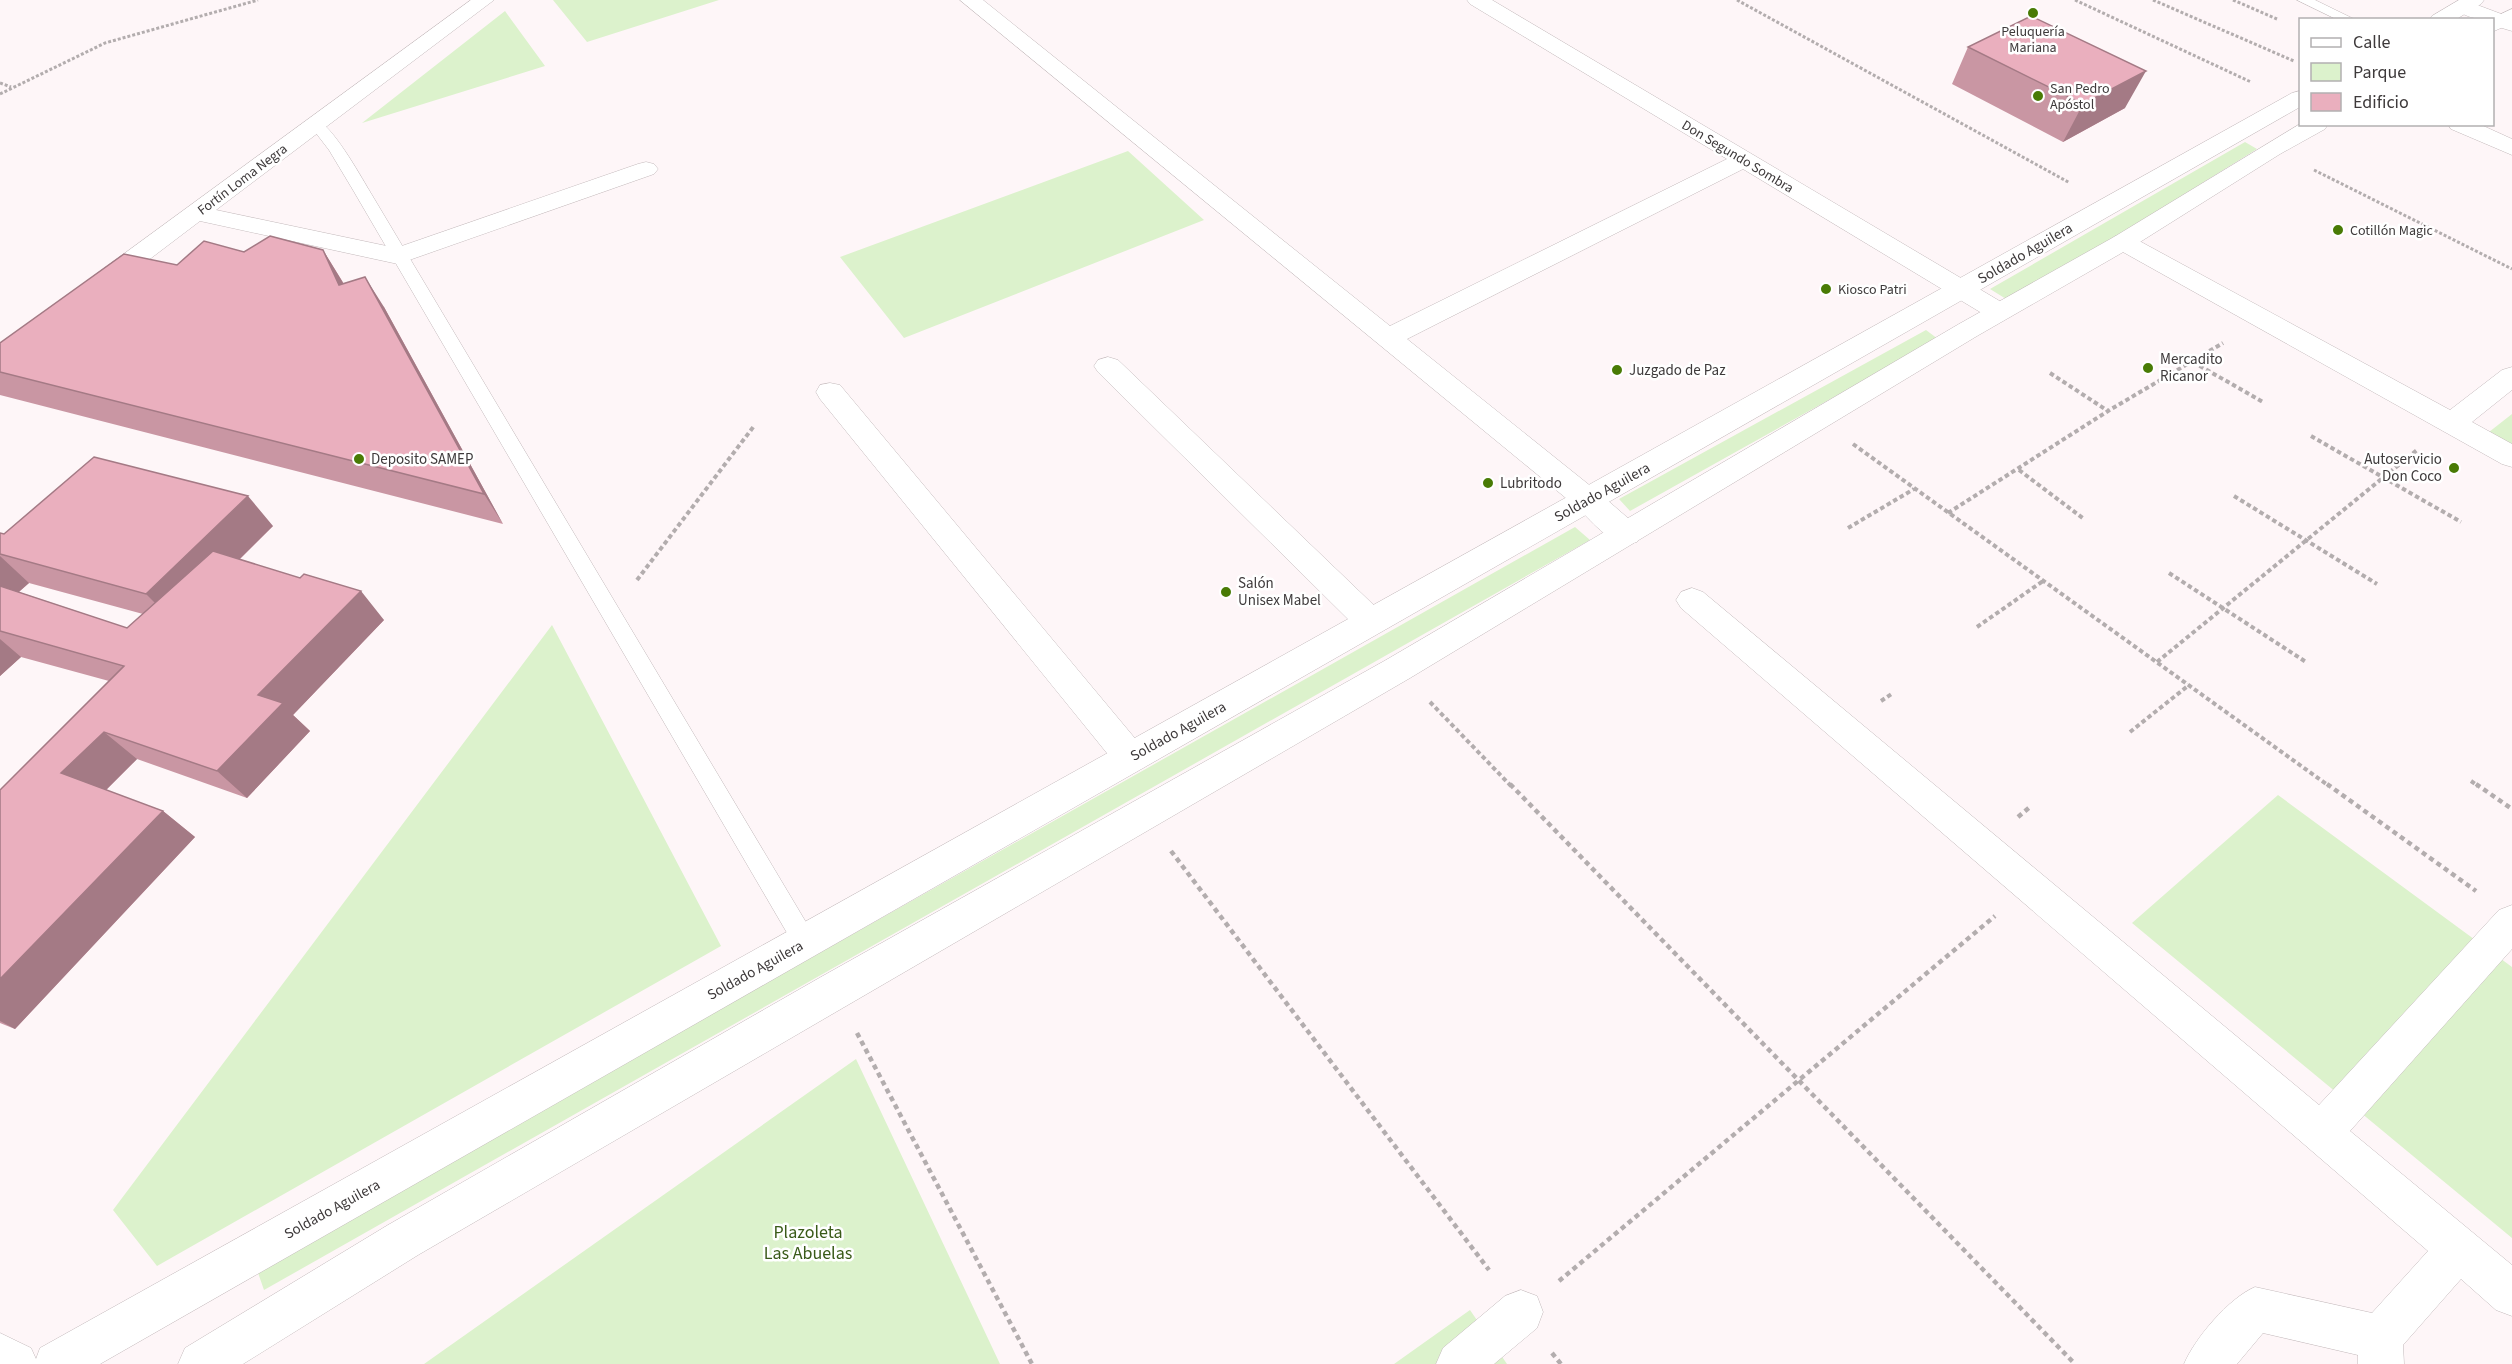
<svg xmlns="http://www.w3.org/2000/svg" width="2512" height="1364" font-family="'Source Sans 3',sans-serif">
<rect width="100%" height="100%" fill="#fef6f8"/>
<path fill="#dcf2cc" d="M 553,0 L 719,0 L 587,42 Z
M 505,11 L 545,66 L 362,123 Z
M 2245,142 L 2257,149 L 2011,302 L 1990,289 Z
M 1128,151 L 1204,220 L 904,338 L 840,257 Z
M 1926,330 L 1938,339 L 1630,511 L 1619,499 Z
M 2512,414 L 2512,445 L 2489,432 Z
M 1575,527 L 1590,540 L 264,1290 L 257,1270 Z
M 552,625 L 721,946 L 157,1266 L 113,1210 Z
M 2278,795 L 2512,967 L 2512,1238 L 2132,923 Z
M 856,1059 L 1000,1364 L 424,1364 Z
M 1470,1310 L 1507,1364 L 1394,1364 Z"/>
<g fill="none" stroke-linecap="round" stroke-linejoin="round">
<g stroke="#c3b9bb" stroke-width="1">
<path id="lane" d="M 2297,0 L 2315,0 L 2356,20 L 2338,20 Z
M 316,120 C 331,123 360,175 369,190 L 813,934 L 817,942 L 813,950 L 805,953 L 797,950 L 353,190 L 329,150 L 309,124 Z"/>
</g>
<g stroke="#c3b9bb" stroke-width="1">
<path id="street" d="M 471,0 L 494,0 L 216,210 L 396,248 L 638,164 L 646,162 L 654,164 L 658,169 L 654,174 L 398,264 L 200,221 L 109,290 L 100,292 L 91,290 L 87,284 L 91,278 Z
M 960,0 L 983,0 L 1390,326 L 1727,159 L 1470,4 L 1467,0 L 1492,0 L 2008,306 L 2012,312 L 2008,318 L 1999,320 L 1990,318 L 1743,169 L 1407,339 L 1598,492 L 1637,526 L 1641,534 L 1637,542 C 1612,549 1594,523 1578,508 Z
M 2464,0 L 2512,18 L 2512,31 L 2492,25 L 2492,20 C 2480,20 2461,17 2453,6 L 2456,2 Z
M 2448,124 L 2479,124 L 2512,139 L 2512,155 L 2451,129 Z
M 2123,234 L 2132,237 L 2450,410 L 2502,370 L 2512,367 L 2512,390 L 2472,422 L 2512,444 L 2512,467 L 2502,464 L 2114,247 L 2111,242 L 2114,237 Z
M 1108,357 L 1118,360 L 1382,613 L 1387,622 L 1382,631 L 1371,634 L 1360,631 L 1098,372 L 1094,366 L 1098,360 Z
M 830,383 L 840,385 L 1143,748 L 1148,758 L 1143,768 L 1131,772 L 1119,768 L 820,399 L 816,392 L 820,385 Z
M 1692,588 L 1703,592 L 2319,1105 L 2499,910 L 2512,905 L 2512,949 L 2350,1131 L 2512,1265 L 2512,1316 L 2496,1310 L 2461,1279 L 2403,1345 L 2404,1364 L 2358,1364 L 2358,1355 L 2263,1333 L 2237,1364 L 2184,1364 C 2195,1338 2229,1298 2255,1287 L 2372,1313 L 2428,1251 L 1681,608 L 1676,600 L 1681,592 Z
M 1521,1290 L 1537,1296 L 1543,1312 L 1537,1328 L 1494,1364 L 1436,1364 L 1443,1348 L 1505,1296 Z"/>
</g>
<g stroke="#c3b9bb" stroke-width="1">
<path id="secondary" d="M 2459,0 L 2484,0 L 2481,4 L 2455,20 L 2429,20 L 2432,16 Z
M 2512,9 L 2512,23 L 2492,32 L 2492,20 L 2488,20 Z
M 2300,91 L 2300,107 L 100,1364 L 0,1364 L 0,1333 L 31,1348 L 36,1359 L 40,1348 L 2292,93 Z
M 2300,124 L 2328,124 L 2325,129 L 2280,154 L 2132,247 L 1977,336 L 1410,678 L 418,1255 L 243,1364 L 178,1364 L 185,1348 L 388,1225 L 821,977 L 1386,660 L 1959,324 L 2114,237 Z"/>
</g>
<path stroke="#b3adae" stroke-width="3" stroke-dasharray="3 2" stroke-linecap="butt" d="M 1737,0 L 2070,183
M 2075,0 L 2251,82
M 2153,0 L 2294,61
M 2233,0 L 2277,19
M 0,83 L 11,87
M 0,94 L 105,43 L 258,0
M 2314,170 L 2512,269"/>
<path stroke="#b3adae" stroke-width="4" stroke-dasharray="4.5 3" stroke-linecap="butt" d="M 2193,362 L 2263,402
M 2050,373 L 2108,411
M 2311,436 L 2461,522
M 1853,444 L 2329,786
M 2019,470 L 2084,519
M 2234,496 L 2377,584
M 1948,513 L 2108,411 L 2223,343
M 1848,528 L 1914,489
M 2169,573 L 2306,662
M 637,580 L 754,426
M 1977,627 L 2043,581
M 2157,662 L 2417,450
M 1881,701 L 1893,693
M 1430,702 L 1511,786
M 2130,732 L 2189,685
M 2471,781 L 2478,786"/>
<path stroke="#b3adae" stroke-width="4.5" stroke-dasharray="5 4" stroke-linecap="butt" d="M 1510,784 L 2075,1364
M 2327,784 L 2476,891
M 2476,784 L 2512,809
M 2018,817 L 2031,806
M 1171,851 L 1489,1270
M 857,1033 L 1032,1364
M 1559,1281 L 1995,916
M 1552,1353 L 1561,1364"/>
<use href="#lane" fill="#fff" fill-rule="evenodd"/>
<use href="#street" fill="#fff" fill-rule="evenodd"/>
<use href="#secondary" fill="#fff" fill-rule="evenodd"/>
</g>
<path fill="#c996a3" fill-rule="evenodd" d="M 1968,47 L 2125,108 L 2063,142 L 1952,84 Z
M 323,250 L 344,284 L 384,307 L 503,524 L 0,395 L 0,343 L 177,265 Z
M 273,526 L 240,559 L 384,620 L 293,715 L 310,731 L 247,798 L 137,759 L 106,790 L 163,811 L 195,837 L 15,1029 L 0,1023 L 0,790 L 109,681 L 21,657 L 0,676 L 0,533 L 4,534 ZM 29,583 L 143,614 L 127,628 L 19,592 Z"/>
<path fill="#a47a85" d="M 2146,71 L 2125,108 L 2063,142 L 2083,104 Z
M 323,250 L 342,281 L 359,316 L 339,285 Z
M 365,277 L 384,307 L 503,524 L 484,494 Z
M 248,496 L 273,526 L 175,623 L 146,594 Z
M 0,556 L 29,583 L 0,608 Z
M 361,591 L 384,620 L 293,715 L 310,731 L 247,798 L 217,771 L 258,695 Z
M 0,639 L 21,657 L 0,676 Z
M 104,732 L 137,759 L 96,800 L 61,773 Z
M 163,811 L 195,837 L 15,1029 L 0,1021 L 0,979 Z"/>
<path fill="#eaafbe" stroke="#a47a85" stroke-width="1.5" d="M 2031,16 L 2146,71 L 2083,104 L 1968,47 Z
M 270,236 L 323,250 L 339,285 L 365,277 L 484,494 L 0,372 L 0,343 L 124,254 L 177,265 L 204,241 L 244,252 Z
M 94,457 L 248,496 L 146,594 L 0,554 L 0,533 L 4,534 Z
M 213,551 L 300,578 L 304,574 L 361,591 L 258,695 L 283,703 L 217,771 L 104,732 L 61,773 L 163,811 L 0,979 L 0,790 L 124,666 L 0,631 L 0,586 L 127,628 Z"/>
<g fill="#497b05" stroke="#fff" stroke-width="2">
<circle cx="2033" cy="13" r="6"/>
<circle cx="2038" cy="96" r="6"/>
<circle cx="2338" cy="230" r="6"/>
<circle cx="1826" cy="289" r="6"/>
<circle cx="2148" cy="368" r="6"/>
<circle cx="1617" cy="370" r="6"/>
<circle cx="359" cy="459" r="6"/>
<circle cx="2454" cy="468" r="6"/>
<circle cx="1488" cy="483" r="6"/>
<circle cx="1226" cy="592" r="6"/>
</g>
<g text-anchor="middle" stroke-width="5" stroke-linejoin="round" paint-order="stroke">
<g font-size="14" fill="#3e3a3b" stroke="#fff" text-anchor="start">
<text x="2033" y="36" text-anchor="middle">Peluquería<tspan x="2033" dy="16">Mariana</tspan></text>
<text x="2050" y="93">San Pedro<tspan x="2050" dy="16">Apóstol</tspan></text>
<text x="2350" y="235">Cotillón Magic</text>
<text x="1838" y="294">Kiosco Patri</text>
</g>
<g font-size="14" fill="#3e3a3b" stroke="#fff">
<text transform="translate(1738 156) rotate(31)" y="5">Don Segundo Sombra</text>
<text transform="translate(242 179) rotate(-37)" y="5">Fortín Loma Negra</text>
</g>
<g font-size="15" fill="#3e3a3b" stroke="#fff">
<text transform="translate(2025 253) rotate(-30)" y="5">Soldado Aguilera</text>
<text transform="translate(1602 492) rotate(-29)" y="5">Soldado Aguilera</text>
<text transform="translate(1178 731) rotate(-29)" y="5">Soldado Aguilera</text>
<text transform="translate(755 970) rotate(-29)" y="5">Soldado Aguilera</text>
<text transform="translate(332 1209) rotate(-29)" y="5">Soldado Aguilera</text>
</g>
<g font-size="15" fill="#3e3a3b" stroke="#fff" text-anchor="start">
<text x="2160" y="364">Mercadito<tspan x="2160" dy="17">Ricanor</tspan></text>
<text x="1629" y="375">Juzgado de Paz</text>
<text x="371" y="464">Deposito SAMEP</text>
<text x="2442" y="464" text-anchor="end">Autoservicio<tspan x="2442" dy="17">Don Coco</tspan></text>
<text x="1500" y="488">Lubritodo</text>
<text x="1238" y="588">Salón<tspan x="1238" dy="17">Unisex Mabel</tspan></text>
</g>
<g font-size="18" fill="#395a18" stroke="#fff">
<text x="808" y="1238">Plazoleta<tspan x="808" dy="21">Las Abuelas</tspan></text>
</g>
</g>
<rect x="2299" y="18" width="195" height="108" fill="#ffffff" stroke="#b2b0b1" stroke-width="1.5"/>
<rect x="2311" y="38" width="30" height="9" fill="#ffffff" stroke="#b2b0b1" stroke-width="1.5"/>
<text x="2353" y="48" font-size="18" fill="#3e3a3b">Calle</text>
<rect x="2311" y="63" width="30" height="18" fill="#dcf2cc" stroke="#b2b0b1" stroke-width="1.5"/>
<text x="2353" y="78" font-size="18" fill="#3e3a3b">Parque</text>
<rect x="2311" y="93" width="30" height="18" fill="#eaafbe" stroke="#b2b0b1" stroke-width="1.5"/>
<text x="2353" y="108" font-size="18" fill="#3e3a3b">Edificio</text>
</svg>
